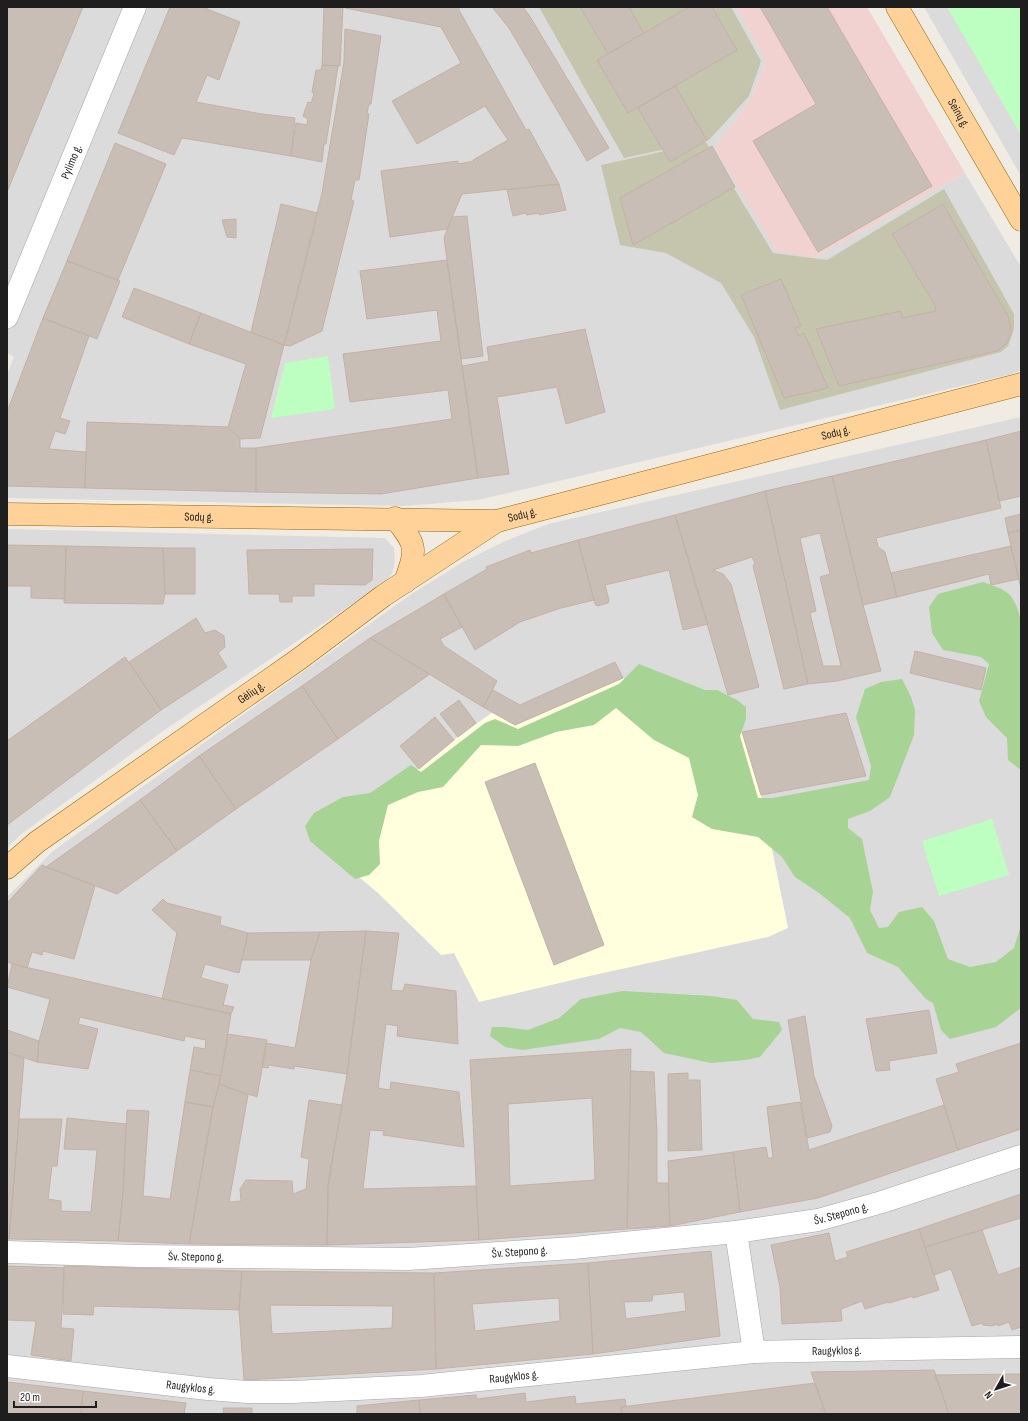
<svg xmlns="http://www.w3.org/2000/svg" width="1028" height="1421" font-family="'Sofia Sans Condensed',sans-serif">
<rect width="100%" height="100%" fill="#f0ece3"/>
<path fill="#dcdbdb" d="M 7,7 L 736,7 L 766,61 L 752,97 L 715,148 L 814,258 L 965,173 L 1021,267 L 1021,370 L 1012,374 L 478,500 L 403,506 L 7,498 L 7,375 L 14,357 L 7,353 Z
M 924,7 L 1021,7 L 1021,176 Z
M 1021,417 L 1021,1414 L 7,1414 L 7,897 L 53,851 L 410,595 L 463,562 L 503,542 L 548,524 Z
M 7,529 L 385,538 L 394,548 L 395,562 L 392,574 L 385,582 L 163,731 L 20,835 L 7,848 Z"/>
<path fill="#f2d2d1" d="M 736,7 L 867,7 L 965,173 L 814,258 L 776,250 L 715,148 L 752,97 L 766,61 Z"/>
<path fill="#ffd" d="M 623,678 L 742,732 L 761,795 L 788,928 L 768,937 L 585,977 L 479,1002 L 454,953 L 441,955 L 378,893 L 321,845 L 458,737 L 493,712 L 515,725 Z"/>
<path fill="#c5c5ae" d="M 539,7 L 731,7 L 761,61 L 749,96 L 709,140 L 624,158 Z
M 706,142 L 773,253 L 827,260 L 944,189 L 1014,314 L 1014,329 L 1008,346 L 1001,352 L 780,410 L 754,337 L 721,283 L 666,253 L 620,245 L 601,165 Z"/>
<path fill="#a7d395" d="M 983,582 C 1009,591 1014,593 1021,621 L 1021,770 L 1008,760 L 1007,738 L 986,717 L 979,701 L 989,664 L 981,657 L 943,650 L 932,633 L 929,607 L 938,594 Z
M 639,664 L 705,690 L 717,690 L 737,700 L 746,707 L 746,719 L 740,736 L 758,798 L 773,798 L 869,780 L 871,766 L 856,717 L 865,689 L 881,682 L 902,679 L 911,697 L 915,710 L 914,735 L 899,774 L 890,797 L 870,811 L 848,819 L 848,828 L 862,839 L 873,892 L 870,910 L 879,928 L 888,927 L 899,912 L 922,907 L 934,921 L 948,959 L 970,967 L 996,962 L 1014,948 L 1021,925 L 1021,1008 L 996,1027 L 950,1039 L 941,1030 L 933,1003 L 926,999 L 898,967 L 867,953 L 850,918 L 819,893 L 795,877 L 782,857 L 758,837 L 712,829 L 692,817 L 698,795 L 689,758 L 654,740 L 616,708 L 594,725 L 556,732 L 518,746 L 481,745 L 443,787 L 418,792 L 388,805 L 379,841 L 380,864 L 369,875 L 355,879 L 310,841 L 305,826 L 314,813 L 343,797 L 370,793 L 411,765 L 421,772 L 485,723 L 495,719 L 518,729 L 619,684 Z
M 622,991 L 712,996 L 737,1000 L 753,1019 L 779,1022 L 782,1030 L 760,1057 L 746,1060 L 711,1063 L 664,1053 L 641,1032 L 620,1028 L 599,1039 L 522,1050 L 505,1047 L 490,1036 L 492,1027 L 503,1027 L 528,1030 L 559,1018 L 581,999 Z"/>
<path fill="#bdfec1" d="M 947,7 L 1021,7 L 1021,135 Z
M 328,356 L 335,409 L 271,418 L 285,363 Z
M 992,819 L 1009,875 L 939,896 L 922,841 Z"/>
<path fill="#c8beb6" stroke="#c3b2a4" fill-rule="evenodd" d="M 7,7 L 83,7 L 7,192 Z
M 170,7 L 208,7 L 207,9 L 240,22 L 219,80 L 207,75 L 196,102 L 262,114 L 295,118 L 291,156 L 182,138 L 174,155 L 118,133 Z
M 324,7 L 343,7 L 340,66 L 322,65 Z
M 346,7 L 459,7 L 459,10 L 526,130 L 529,129 L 559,184 L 462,194 L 447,229 L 390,237 L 381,171 L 458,161 L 458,164 L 474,161 L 473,160 L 508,140 L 485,106 L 417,144 L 392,101 L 461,63 L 441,27 L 345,8 Z
M 492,7 L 523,7 L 529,15 L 609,148 L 587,161 L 509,28 Z
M 580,7 L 629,7 L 644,33 L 608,54 Z
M 689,7 L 712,7 L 737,50 L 628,113 L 597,60 Z
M 760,7 L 827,7 L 932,186 L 818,252 L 753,141 L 816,104 Z
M 345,29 L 381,36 L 371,104 L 369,104 L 367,113 L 369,114 L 359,180 L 355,180 L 351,200 L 354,201 L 322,331 L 290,346 L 284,345 L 322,193 L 344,62 Z
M 322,65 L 338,66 L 326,144 L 324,144 L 322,162 L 291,156 L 296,123 L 307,125 L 308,119 L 303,116 L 308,102 L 311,103 L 314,94 L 312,92 L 316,70 L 321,70 Z
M 675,86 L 707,140 L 670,162 L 638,108 Z
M 115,143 L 166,164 L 118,280 L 67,261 Z
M 712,146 L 735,187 L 633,245 L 620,198 Z
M 559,184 L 566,210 L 539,215 L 539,213 L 527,215 L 526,213 L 513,216 L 507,190 Z
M 281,204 L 318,213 L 284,345 L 251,332 Z
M 943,204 L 1008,316 L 1011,327 L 1011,335 L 1006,344 L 997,351 L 839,386 L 816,329 L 901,311 L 902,318 L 936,311 L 934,304 L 892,234 Z
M 467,216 L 483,356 L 461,359 L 444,238 L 452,217 Z
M 236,219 L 236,238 L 227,237 L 222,220 Z
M 447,260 L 478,478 L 381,494 L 256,492 L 256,448 L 452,419 L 448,390 L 350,402 L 343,354 L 441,341 L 437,310 L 367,319 L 360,271 Z
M 67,261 L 120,281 L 97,339 L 43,318 Z
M 781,279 L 801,326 L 795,328 L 798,336 L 804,333 L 828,388 L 784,398 L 741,295 Z
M 134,288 L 201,313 L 189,344 L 122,317 Z
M 201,313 L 284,345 L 260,438 L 240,439 L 228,427 L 246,364 L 189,344 Z
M 43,318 L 89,336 L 60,418 L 70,421 L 65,434 L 55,431 L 49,449 L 86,452 L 85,488 L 7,486 L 7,412 Z
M 585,329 L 605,412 L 566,424 L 557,387 L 497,397 L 509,474 L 478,478 L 462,366 L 489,361 L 487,347 Z
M 87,422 L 228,427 L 240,439 L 240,448 L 256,448 L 256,492 L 85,488 Z
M 1021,431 L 1021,496 L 999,501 L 986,440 Z
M 986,440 L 1001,508 L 876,538 L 878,547 L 885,552 L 897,597 L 863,605 L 832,476 Z
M 832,476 L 863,605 L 881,671 L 837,681 L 808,684 L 765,491 ZM 820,533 L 830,574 L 820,577 L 841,666 L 823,666 L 810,613 L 816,611 L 800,538 Z
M 765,491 L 808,684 L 784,689 L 753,566 L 755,563 L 752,557 L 713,570 L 723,574 L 731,584 L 759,687 L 728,695 L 675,515 Z
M 1021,514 L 1021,530 L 1008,533 L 1005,518 Z
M 675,515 L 708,624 L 683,630 L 669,570 L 605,585 L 609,600 L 608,603 L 597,606 L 595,604 L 578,540 Z
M 1021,530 L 1021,589 L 1008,533 Z
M 578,540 L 594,600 L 561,608 L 520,622 L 475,650 L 444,594 L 487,569 L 486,567 L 530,550 L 531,553 Z
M 7,545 L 66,546 L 65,599 L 31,598 L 31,586 L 7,586 Z
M 66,546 L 163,548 L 165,594 L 163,604 L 64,603 Z
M 1011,546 L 1019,579 L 991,585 L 989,574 L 897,597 L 891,573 Z
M 163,548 L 195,548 L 195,594 L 165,594 Z
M 373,549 L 372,580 L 365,585 L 314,584 L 314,596 L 292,596 L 292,602 L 280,602 L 279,594 L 249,594 L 247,550 Z
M 444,594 L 462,627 L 440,639 L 444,646 L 497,681 L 483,707 L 370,638 Z
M 196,618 L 205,633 L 215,630 L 224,636 L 225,647 L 218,653 L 227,667 L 161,710 L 129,662 Z
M 370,638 L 430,674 L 338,739 L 302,686 Z
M 915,651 L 986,668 L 981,690 L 910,673 Z
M 125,657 L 161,710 L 7,825 L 7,741 Z
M 615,662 L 623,678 L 515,725 L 483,707 L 493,690 L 520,705 Z
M 302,686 L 338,739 L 236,809 L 199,756 Z
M 459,700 L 476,723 L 458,737 L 440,714 Z
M 846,713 L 866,776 L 761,795 L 742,732 Z
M 435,717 L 454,740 L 419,769 L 400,746 Z
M 199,756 L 236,809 L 177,851 L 140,800 Z
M 535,763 L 604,945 L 554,965 L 485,782 Z
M 140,800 L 177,851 L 117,894 L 46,867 Z
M 42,865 L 95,886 L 74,959 L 43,951 L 42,955 L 32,952 L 27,968 L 7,962 L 7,903 Z
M 163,899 L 167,903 L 221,917 L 220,925 L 248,933 L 239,973 L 205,964 L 201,978 L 228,985 L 223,1005 L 234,1007 L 231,1014 L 162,999 L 177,933 L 152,910 Z
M 366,931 L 399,933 L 391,990 L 403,991 L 405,984 L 456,991 L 458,1044 L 397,1036 L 398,1026 L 386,1024 L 378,1088 L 390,1090 L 391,1082 L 459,1092 L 464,1147 L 383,1135 L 384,1131 L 370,1130 L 363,1189 L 476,1186 L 479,1240 L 327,1245 L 328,1185 L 347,1074 Z
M 366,931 L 347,1074 L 294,1066 L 294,1069 L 269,1065 L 268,1068 L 262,1067 L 266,1043 L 295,1048 L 311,960 L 320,932 Z
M 320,932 L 311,960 L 242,960 L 248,933 Z
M 12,964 L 231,1014 L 221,1076 L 190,1070 L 194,1047 L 205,1049 L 206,1040 L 185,1036 L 184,1041 L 80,1017 L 78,1024 L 98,1029 L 88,1069 L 37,1062 L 39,1041 L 50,999 L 7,987 Z
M 929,1010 L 937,1053 L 889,1061 L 890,1070 L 876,1071 L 866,1019 Z
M 805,1016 L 814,1076 L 832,1126 L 830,1132 L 807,1138 L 788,1020 Z
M 7,1030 L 39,1041 L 37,1062 L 7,1052 Z
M 228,1034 L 267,1040 L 257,1097 L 219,1084 Z
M 1021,1043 L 1021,1129 L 958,1150 L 936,1079 L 959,1072 L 956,1064 Z
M 631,1049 L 627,1229 L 479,1240 L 470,1060 ZM 592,1098 L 595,1180 L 510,1186 L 508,1104 Z
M 7,1052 L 24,1059 L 9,1239 L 7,1239 Z
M 190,1070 L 221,1076 L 213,1107 L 185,1102 Z
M 631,1071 L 654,1072 L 657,1133 L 657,1183 L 668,1183 L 670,1226 L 627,1229 Z
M 688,1073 L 688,1080 L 700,1080 L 702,1150 L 668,1151 L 668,1074 Z
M 219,1084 L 248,1095 L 229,1202 L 241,1201 L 240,1189 L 246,1180 L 292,1181 L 293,1194 L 306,1189 L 309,1159 L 301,1157 L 309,1100 L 342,1105 L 328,1185 L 327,1245 L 189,1244 L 213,1107 Z
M 185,1102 L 213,1107 L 189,1244 L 118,1241 L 123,1194 L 127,1110 L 149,1111 L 143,1196 L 170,1199 Z
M 800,1102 L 809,1150 L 944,1105 L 958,1150 L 818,1198 L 740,1212 L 733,1152 L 766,1147 L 768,1158 L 773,1158 L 767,1107 Z
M 67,1118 L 126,1124 L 123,1194 L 118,1241 L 9,1239 L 19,1119 L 62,1119 L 57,1166 L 52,1166 L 48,1199 L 61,1201 L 61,1211 L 91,1212 L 97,1150 L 64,1149 Z
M 733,1152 L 740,1212 L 670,1226 L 668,1161 Z
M 1021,1194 L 1021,1218 L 925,1247 L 919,1229 Z
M 919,1229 L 939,1290 L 913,1298 L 913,1296 L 889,1303 L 888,1302 L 865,1309 L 862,1301 L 841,1309 L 842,1321 L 782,1324 L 780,1287 L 771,1245 L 829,1233 L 835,1261 L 848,1257 L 846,1252 Z
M 982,1230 L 998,1275 L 1021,1267 L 1021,1327 L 1012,1330 L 1009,1322 L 998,1326 L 998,1324 L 992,1326 L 983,1325 L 982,1323 L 972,1326 L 951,1269 L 934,1275 L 925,1247 Z
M 711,1251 L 720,1336 L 593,1354 L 588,1263 ZM 684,1292 L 686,1311 L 626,1319 L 624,1302 L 652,1301 L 653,1295 Z
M 588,1263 L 593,1354 L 436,1369 L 434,1273 ZM 559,1298 L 560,1321 L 475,1331 L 472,1304 Z
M 7,1266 L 64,1268 L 61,1328 L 74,1329 L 71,1361 L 31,1355 L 36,1321 L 7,1320 Z
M 64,1266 L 242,1271 L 239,1310 L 94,1306 L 93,1315 L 63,1314 Z
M 242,1271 L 434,1273 L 436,1369 L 244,1380 L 239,1310 ZM 270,1305 L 393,1306 L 392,1328 L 272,1334 Z
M 934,1370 L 949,1414 L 826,1414 L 811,1372 Z
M 1021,1374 L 1021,1414 L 949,1414 L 935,1375 Z
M 7,1382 L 83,1391 L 81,1414 L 7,1414 Z
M 815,1383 L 826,1414 L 622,1414 L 621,1407 Z
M 83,1391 L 186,1403 L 184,1414 L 81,1414 Z
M 525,1393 L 526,1402 L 575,1396 L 576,1404 L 625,1399 L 626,1406 L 621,1407 L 622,1414 L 420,1414 L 419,1400 L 476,1395 L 477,1399 Z
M 419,1400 L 420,1414 L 357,1414 L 357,1406 Z
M 223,1408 L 252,1408 L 252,1414 L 224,1414 Z"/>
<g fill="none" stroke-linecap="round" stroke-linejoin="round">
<g stroke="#a5a5a5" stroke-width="23">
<g id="minor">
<path id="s1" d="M 7,317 L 135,7"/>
<path d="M 736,1232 L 754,1352"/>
<path id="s2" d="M 7,1252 L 138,1256 L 408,1259 L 573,1248 L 736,1232 L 818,1220 L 882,1202 L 1021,1156"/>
<path id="s3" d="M 7,1366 L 208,1389 L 248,1392 L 293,1392 L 421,1386 L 754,1352 L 1021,1347"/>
</g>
</g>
<g stroke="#986500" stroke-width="23">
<g id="major">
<path id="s4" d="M 897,7 L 1021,220"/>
<path id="s5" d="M 7,514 L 497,521 L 1021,384"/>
<path d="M 395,518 C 417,546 417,548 405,582"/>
<path id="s6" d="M 7,868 L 37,842 L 299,659 L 383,596 L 497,521"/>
</g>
</g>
<use href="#minor" stroke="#fff" stroke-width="22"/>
<use href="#major" stroke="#ffd299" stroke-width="22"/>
</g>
<g text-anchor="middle" stroke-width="3.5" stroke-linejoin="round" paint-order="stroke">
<g font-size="12" fill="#1e1e1e" stroke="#fff">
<text dy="4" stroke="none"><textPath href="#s4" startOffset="123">Seinų g.</textPath></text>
<text dy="4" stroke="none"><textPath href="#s1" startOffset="168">Pylimo g.</textPath></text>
<text dy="4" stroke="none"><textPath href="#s5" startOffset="840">Sodų g.</textPath></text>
<text dy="4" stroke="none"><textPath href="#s5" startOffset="516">Sodų g.</textPath></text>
<text dy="4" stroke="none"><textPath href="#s5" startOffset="192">Sodų g.</textPath></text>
<text dy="4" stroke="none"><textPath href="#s6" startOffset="301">Gėlių g.</textPath></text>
<text dy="4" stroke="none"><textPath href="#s2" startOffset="837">Šv. Stepono g.</textPath></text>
<text dy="4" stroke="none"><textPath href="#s2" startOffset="513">Šv. Stepono g.</textPath></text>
<text dy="4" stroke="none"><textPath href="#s2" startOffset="189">Šv. Stepono g.</textPath></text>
<text dy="4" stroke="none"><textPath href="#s3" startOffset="833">Raugyklos g.</textPath></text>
<text dy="4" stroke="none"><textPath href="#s3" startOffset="509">Raugyklos g.</textPath></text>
<text dy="4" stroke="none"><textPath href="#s3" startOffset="185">Raugyklos g.</textPath></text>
</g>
</g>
<rect width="1028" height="1421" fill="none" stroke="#1e1e1e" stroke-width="16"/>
<g transform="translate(996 1389) rotate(231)" stroke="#ffffff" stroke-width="3" paint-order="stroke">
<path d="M0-3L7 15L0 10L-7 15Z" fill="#1e1e1e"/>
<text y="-6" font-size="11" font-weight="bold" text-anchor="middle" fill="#1e1e1e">N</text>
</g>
<path d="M14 1401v6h82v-6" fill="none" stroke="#1e1e1e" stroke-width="2"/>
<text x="20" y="1401" font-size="12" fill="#1e1e1e" stroke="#ffffff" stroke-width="3" paint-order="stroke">20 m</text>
</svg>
